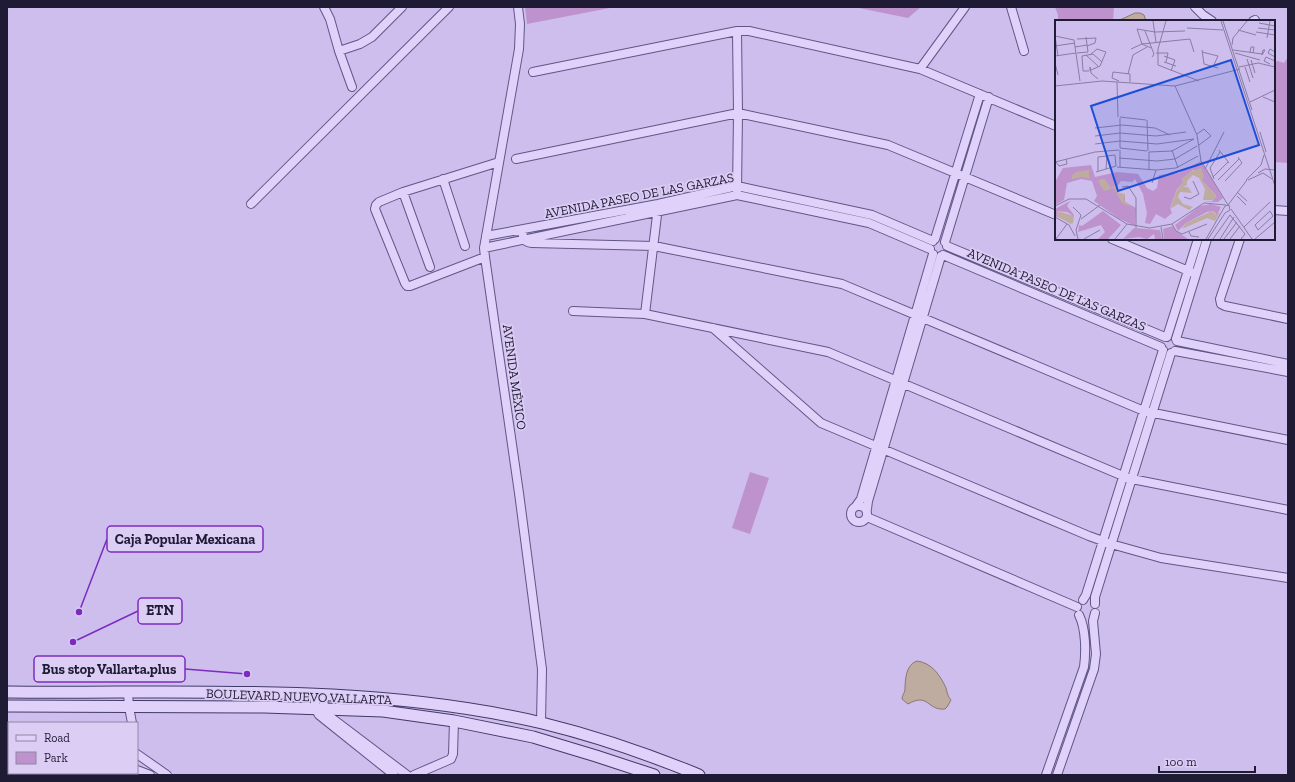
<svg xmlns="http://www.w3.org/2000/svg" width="1295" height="782" font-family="'Zilla Slab',serif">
<rect width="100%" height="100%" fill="#cebeee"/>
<path fill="#be92cc" d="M 525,7 L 615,7 L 527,24 Z
M 854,7 L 921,7 L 908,18 Z
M 1055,7 L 1114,7 L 1113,21 L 1058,21 L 1058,15 Z
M 1288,57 L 1288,163 L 1274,162 L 1274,62 L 1278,61 L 1284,63 Z
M 750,472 L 769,478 L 750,534 L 732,528 Z"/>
<path fill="#bfaca1" stroke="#8d7769" d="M 1135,13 L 1140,13 L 1144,15 L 1146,21 L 1115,21 L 1120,20 Z
M 917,661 C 932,663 940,675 946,688 C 947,692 948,697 951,700 L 947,707 L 945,709 C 927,711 929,692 908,704 L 902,699 C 902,696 904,694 905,690 C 905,680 906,664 917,661 Z"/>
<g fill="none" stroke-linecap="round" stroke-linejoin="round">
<g stroke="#5f5786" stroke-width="10">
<path id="minor" d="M 324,7 L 330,19 L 339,51 L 352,87
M 518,7 L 520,24 L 519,49 L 484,248 L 485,257 L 519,493 L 540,654 L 542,669 L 541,723
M 1011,7 L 1024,51
M 1195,7 L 1203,15 L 1212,21
M 1253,21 L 1255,20
M 339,51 L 360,44 L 372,37 L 402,7
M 920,69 L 965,7
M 533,72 L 737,31 L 749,31 L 920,69 L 1056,126
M 516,159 L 738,113 L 888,145 L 1056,215
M 443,179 L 465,246
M 737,191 L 738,113 L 737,31
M 403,192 L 430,267
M 251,204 L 449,7
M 1274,210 L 1288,211
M 522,230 C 523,238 523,242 532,243 L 654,246 L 842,284 L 1144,411 L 1288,440
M 486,236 L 658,204 L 737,186 L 872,215 L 933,241
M 935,239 L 980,94
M 1112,239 L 1191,272
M 1240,239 L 1220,299 L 1221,304 L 1225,306 L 1288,319
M 945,242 L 989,97
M 947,246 L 1165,337
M 484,248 L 737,195 L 869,223 L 930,249
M 943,255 L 1161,347
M 485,257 L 410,286 L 407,286 L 405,283 L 375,209 L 376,205 L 379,202 L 403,192 L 499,162
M 573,311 L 645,314 L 828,352 L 1123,476 L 1132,479 L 1288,510
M 645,314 L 658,207
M 713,328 L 821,423 L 1089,536 L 1111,544 L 1161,558 L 1288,578
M 1167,337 L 1198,239
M 1176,339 L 1207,239
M 1177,341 L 1288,364
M 1175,351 L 1288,372
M851 514a8 8 0 1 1 16 0a8 8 0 1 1-16 0Z
M 856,506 L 861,499 L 933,254
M 867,509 L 868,501 L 941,256
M 867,517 L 1077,607
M 1083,600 L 1086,595 L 1163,350
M 1095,604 L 1095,597 L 1171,353
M 128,693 L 129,707 L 132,723
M 315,694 L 315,708 L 319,715 L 394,775
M 323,695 L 324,708 L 329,716 L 407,775
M 137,754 L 167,775
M 137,770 L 150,775
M 414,775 L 451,759 L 453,754 L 454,721
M 1046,775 L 1084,667 C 1086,652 1086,629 1079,615
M 1057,775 L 1094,669 L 1096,654 L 1093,621 L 1095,613"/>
</g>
<g stroke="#413a68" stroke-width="13">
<path id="secondary" d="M 7,692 C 185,694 368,682 542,723 C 595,736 648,754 699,775
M 7,706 L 264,707 L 383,711 L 454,721 L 533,737 L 596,756 L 654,775"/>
</g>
<use href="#minor" stroke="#dfd1f9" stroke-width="8"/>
<use href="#secondary" stroke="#dfd1f9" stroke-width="11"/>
</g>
<g text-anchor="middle" stroke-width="3.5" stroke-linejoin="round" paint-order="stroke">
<g font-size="13" fill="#1f1b35" stroke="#dccdf5">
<text transform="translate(639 195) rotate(-11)" y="5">AVENIDA PASEO DE LAS GARZAS</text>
<text transform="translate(1057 289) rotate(23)" y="5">AVENIDA PASEO DE LAS GARZAS</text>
<text transform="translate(515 377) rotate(82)" y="5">AVENIDA MÉXICO</text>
<text transform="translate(299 696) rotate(2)" y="5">BOULEVARD NUEVO VALLARTA</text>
</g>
</g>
<g transform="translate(1055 20)">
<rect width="220" height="220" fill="#cebeee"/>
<path d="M 146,141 L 168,178 L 163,182 L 149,182 L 158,181 L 156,176 L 160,178 L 161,175 L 147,161 L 146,150 L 138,150 L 127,159 L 128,163 L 122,169 L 115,188 L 117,193 L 110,199 L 101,194 L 95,204 L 90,203 L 92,193 L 88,174 L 80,159 L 77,162 L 66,161 L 61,168 L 64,174 L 70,174 L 70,182 L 81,188 L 80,206 L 63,198 L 39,181 L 42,176 L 37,161 L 26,159 L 12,163 L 9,180 L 0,185 L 0,162 L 8,148 L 36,145 L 40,157 L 62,152 L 83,154 L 92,168 L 98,171 L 102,168 L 104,155 L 124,153 ZM 15,181 L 12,186 L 19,195 L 17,200 L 14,198 L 17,195 L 12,192 L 2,191 L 3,197 L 0,196 L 0,189 ZM 156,184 L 166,187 L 162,195 L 158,191 L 152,192 L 131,203 L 123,211 L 120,205 L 145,186 ZM 48,191 L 66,205 L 53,219 L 43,219 L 50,212 L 46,205 L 23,212 L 24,205 L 27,206 ZM 118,206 L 120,210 L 133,219 L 109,219 L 108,209 ZM 79,208 L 105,210 L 107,219 L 100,219 L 99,214 L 92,219 L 84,217 L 68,219 Z" fill="#be92cc"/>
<path d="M 146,148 L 149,156 L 147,161 L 161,175 L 159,180 L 148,180 L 150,169 L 144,158 L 138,155 L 132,161 L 132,165 L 128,167 L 133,167 L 137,173 L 125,172 L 123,177 L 128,184 L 138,187 L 134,190 L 123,184 L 115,189 L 122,170 L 128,163 L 127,159 L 137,151 ZM 34,150 L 34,159 L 27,157 L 17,159 L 17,155 L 21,152 ZM 46,159 L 50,159 L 56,168 L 62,163 L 62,172 L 70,174 L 69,180 L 76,187 L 67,183 L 59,168 L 49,171 L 43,161 ZM 2,191 L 19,196 L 18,203 L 16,204 L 3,197 ZM 157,191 L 161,195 L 165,192 L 160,201 L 152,198 L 127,209 L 131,203 Z" fill="#bfaca1"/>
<path fill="none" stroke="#887da4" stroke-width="1" d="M 98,1 L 101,22M 111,1 L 103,29 L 103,45 L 144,61M 166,1 L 220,166M 168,1 L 197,90M 204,3 L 220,6M 132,8 L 168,10M 203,8 L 220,10M 183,10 L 201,15M 90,11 L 99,34 L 97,37M 201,12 L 220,15M 0,16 L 3,36M 0,16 L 19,20M 212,18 L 215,1M 22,19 L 41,18 L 40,23 L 32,26M 19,20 L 25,61M 177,25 L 178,18 L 192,1M 0,26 L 20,23M 20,27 L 32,25M 96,28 L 87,24 L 82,9 L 100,12 L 130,11M 76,29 L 87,24 L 135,19 L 139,32M 147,30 L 149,44 L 163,48M 178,30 L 207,34M 208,30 L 210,30 L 207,35 L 207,34 ZM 147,32 L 163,36 L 158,47M 195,32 L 196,27 L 199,27 L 198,33M 220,32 L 215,29 L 213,33 L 220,37M 22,33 L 33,32 L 31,17M 101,33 L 113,33 L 111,42M 180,33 L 205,40M 38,34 L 47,42M 31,35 L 44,47M 35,35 L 42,29 L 51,32 L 45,46 L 36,50M 0,36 L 21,33M 109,36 L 120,40 L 116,51M 192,39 L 198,58M 196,40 L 200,53M 109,42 L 121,46M 0,43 L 3,55M 215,44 L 209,41 L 211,37 L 220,41M 184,47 L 203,43 L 220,47M 190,47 L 195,62M 34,51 L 28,51 L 27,36 L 38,34M 35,51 L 35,47 L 36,53 L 43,59M 73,54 L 78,35 L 92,27M 64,61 L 57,58 L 58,52 L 75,54 L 75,62M 62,62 L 63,97M 0,66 L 47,61 L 120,66 L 185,49M 120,66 L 142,115 L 146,141 L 173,185M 208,77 L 220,82M 195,82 L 220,70M 65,97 L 91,100M 65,98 L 65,128M 92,100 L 93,131M 40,108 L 67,105 L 100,108 L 115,115M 205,112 L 211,132M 142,114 L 149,109 L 156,116 L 144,125M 40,116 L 65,113 L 101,116 L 131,112M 40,124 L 65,121 L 102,124 L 139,119M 65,128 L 92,131M 65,130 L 65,147M 117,130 L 123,148M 164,130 L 174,143M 94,132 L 117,131 L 139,119M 94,132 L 94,150M 64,138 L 102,141 L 120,139 L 142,126M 0,142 L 40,132 L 64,130M 1,142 L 4,146 L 12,144 L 11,139M 62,147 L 101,150 L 121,148 L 143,136M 51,149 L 52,136M 150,149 L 169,112M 43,151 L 43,137M 41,152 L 61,146 L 60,135 L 43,137M 203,153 L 210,149 L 220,150M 158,157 L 173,142M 159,159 L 155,148 L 165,132M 163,160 L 184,139M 191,160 L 206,145 L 209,135M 193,160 L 208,153 L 217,159M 170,161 L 187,143 L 183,137M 97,163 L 101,150M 67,167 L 73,166 L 81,178 L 81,208M 182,172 L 192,181M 182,176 L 191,185M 129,177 L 135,179 L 144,174 L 138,161M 173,185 L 192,160M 0,186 L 14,179 L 31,179 L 72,204 L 95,208 L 117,204 L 149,183 L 171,185M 18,187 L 26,195 L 21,210 L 23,219M 176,189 L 197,219M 215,191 L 218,196 L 203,210 L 200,205 ZM 0,197 L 14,205 L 20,216M 26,199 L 45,185M 117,204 L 121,211 L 127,214 L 152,204M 106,207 L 108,219M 189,207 L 215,182M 134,212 L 136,216 L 144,217M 1,219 L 12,204M 29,219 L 45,210M 60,219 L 72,204M 151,219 L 170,186 L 174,185 L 175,190 L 170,193 L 153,219M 158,219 L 175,195 L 190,214 L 186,219M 165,219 L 179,197M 169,219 L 182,202M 175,219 L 185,206M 200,219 L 220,202"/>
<path fill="#1d4ed8" fill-opacity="0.15" stroke="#1d4ed8" stroke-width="2" d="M 176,40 L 204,125 L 63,171 L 36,86 Z"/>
<rect width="220" height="220" fill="none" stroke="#1f1b35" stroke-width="2"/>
</g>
<path fill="none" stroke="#7b2cbf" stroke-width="1.5" d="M79 612L107 539M73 642L138 611M247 674L185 669"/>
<g fill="#7b2cbf" stroke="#dccdf5" stroke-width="1.5">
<circle cx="79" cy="612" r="4"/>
<circle cx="73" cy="642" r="4"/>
<circle cx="247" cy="674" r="4"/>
</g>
<g fill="#dccdf5" stroke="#7b2cbf" stroke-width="1.5">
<rect x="107" y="526" width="156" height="26" rx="4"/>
<rect x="138" y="598" width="44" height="26" rx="4"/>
<rect x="34" y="656" width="151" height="26" rx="4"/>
</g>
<g font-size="14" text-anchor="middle" font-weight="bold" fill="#1f1b35">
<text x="185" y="544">Caja Popular Mexicana</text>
<text x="160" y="615">ETN</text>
<text x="109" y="674">Bus stop Vallarta.plus</text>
</g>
<rect width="1295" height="782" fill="none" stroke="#1f1b35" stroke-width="16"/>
<rect x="8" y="722" width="130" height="52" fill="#dccdf5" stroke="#9086a8"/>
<rect x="16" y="735" width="20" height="6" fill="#dfd1f9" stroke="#9086a8"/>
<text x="44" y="742" font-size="12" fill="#1f1b35">Road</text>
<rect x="16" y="752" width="20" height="12" fill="#be92cc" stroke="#9086a8"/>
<text x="44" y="762" font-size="12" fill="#1f1b35">Park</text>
<path d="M1159 766v6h96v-6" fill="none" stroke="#1f1b35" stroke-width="2"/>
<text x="1165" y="766" font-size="12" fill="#1f1b35" stroke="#dccdf5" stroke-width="3" paint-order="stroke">100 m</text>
</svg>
